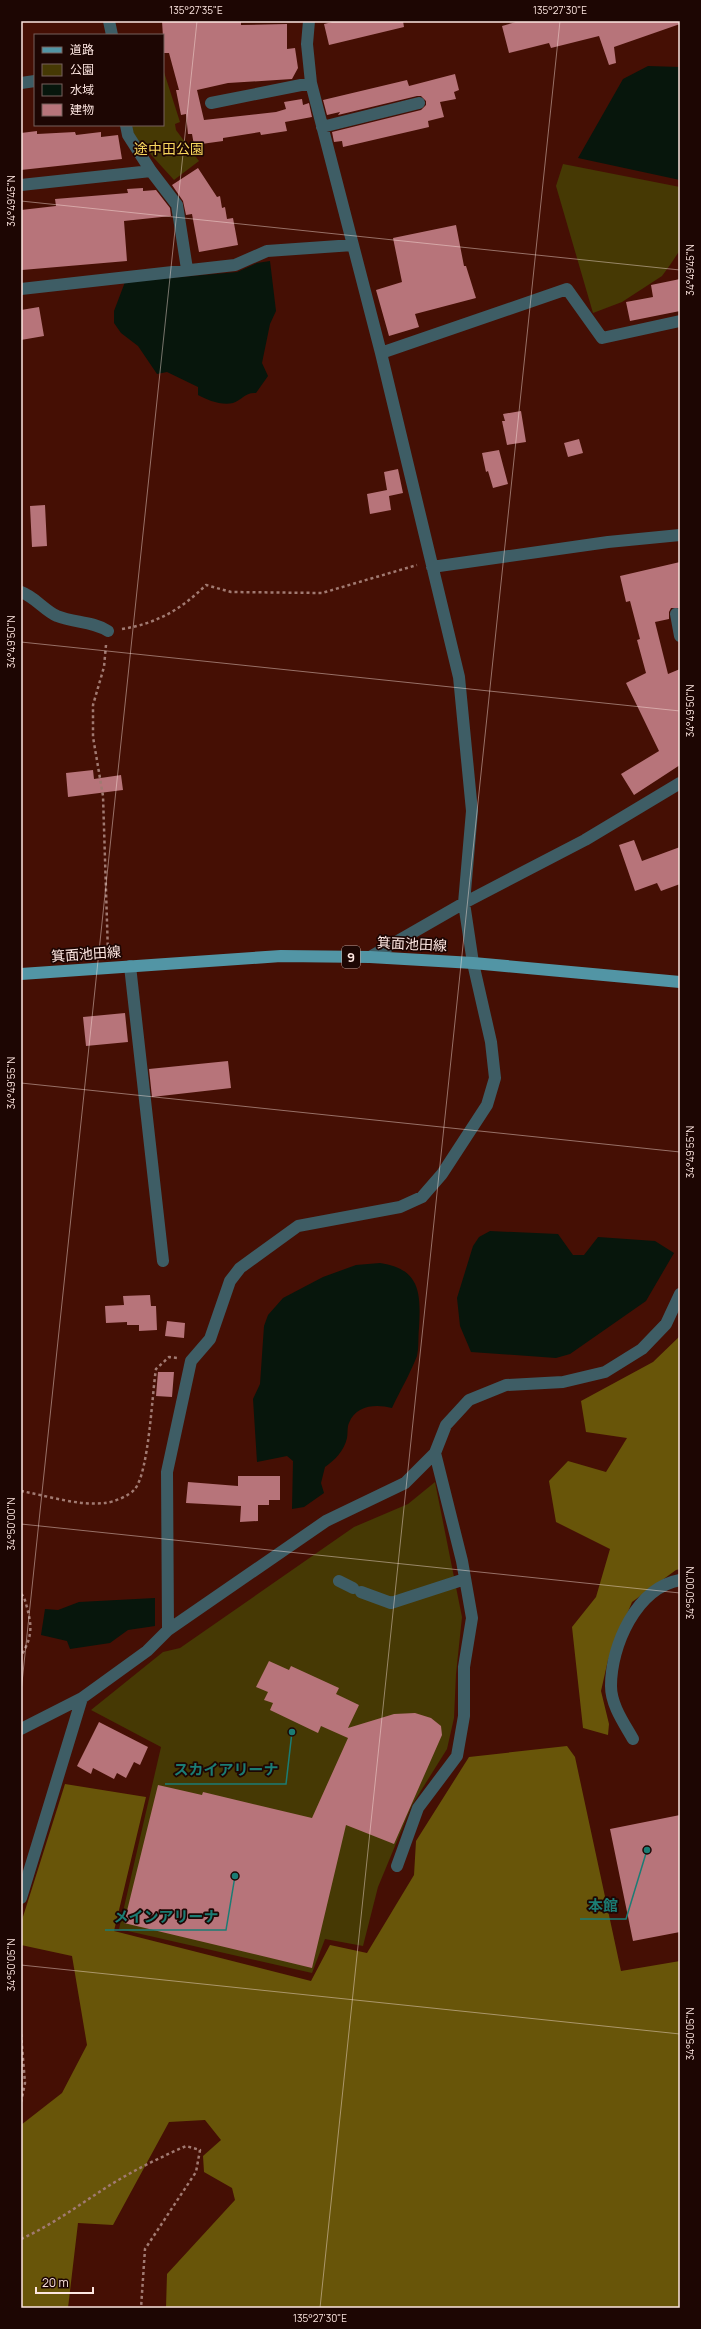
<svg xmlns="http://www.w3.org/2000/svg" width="701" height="2329" font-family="Manrope,'Noto Sans JP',sans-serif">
<rect width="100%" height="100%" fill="#450f04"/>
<path fill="#463904" d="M 163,69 L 180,122 L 175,124 L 176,130 L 199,161 L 174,180 L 133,135 L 132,125 L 163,125 Z
M 563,164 L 680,187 L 680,250 L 670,265 L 662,276 L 622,302 L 593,313 L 556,186 Z
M 435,1482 L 462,1617 L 456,1674 L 454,1718 L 447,1749 L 412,1805 L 378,1887 L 363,1946 L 325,1939 L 312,1973 L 119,1929 L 161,1747 L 91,1710 L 163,1652 L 180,1648 L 354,1527 L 408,1504 Z"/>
<path fill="#685509" d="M 680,1336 L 680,1569 L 676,1570 L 632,1602 L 608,1660 L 601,1691 L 609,1724 L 608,1735 L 583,1728 L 572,1627 L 596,1597 L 610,1549 L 556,1522 L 549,1481 L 568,1461 L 606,1472 L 627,1438 L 586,1432 L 581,1401 L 653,1362 Z
M 567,1746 L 575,1757 L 621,1971 L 680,1961 L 680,2308 L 166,2308 L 167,2274 L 235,2200 L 232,2188 L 204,2172 L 203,2156 L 221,2140 L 205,2120 L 169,2122 L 113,2225 L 78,2223 L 68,2308 L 21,2308 L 21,2125 L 62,2093 L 87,2045 L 72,1956 L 21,1945 L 21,1923 L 65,1784 L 146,1797 L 114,1931 L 311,1981 L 330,1945 L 367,1953 L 414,1875 L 416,1841 L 469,1757 Z"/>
<path fill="#07160c" d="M 648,66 L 680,67 L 680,180 L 578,158 L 623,79 Z
M 270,261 L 276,311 L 270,324 L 262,363 L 268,376 L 256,393 C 245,392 242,400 233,403 C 222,406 207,400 198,395 L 198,387 L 167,372 L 157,374 L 138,346 L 121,333 L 114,323 L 114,311 L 125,282 L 237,272 L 257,263 Z
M 490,1231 L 558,1234 L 573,1255 L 584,1255 L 598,1237 L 655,1241 L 674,1253 L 646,1301 L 570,1354 L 556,1358 L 471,1352 L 460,1326 L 457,1298 L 473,1246 L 479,1237 Z
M 380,1263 C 420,1269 421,1292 419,1328 C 418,1337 419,1348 417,1356 C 410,1374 400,1391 392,1408 C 376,1404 356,1405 349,1423 C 347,1427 348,1433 347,1438 C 344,1451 335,1460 325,1467 L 321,1483 L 324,1493 L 304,1507 L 292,1509 L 293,1461 L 287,1456 L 257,1462 L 253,1399 L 260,1384 L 264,1326 L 268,1315 L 283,1298 L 323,1277 L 356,1265 Z
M 155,1598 L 155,1626 L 128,1630 L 110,1643 L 70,1649 L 67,1641 L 41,1635 L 45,1609 L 58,1610 L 79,1602 Z"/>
<path fill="#b7747a" d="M 162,21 L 241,21 L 241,25 L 287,24 L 287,49 L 295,48 L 298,68 L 292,79 L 228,83 L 197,90 L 204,120 L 276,112 L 286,109 L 284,102 L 302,99 L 303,105 L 309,103 L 312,117 L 285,122 L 287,131 L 261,135 L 260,132 L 223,138 L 223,141 L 194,145 L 192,134 L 188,134 L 186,114 L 181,115 L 176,90 L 179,90 L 169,53 L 164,53 Z
M 336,21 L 403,21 L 404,27 L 329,45 L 324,24 Z
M 519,21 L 680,21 L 680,24 L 614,47 L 616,63 L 609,65 L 599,36 L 551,48 L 549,43 L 509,53 L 502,26 Z
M 455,74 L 459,90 L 454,92 L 456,99 L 440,102 L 444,117 L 428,121 L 429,127 L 343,147 L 342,141 L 334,142 L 332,132 L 421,110 L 426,105 L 426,101 L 421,96 L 417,96 L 338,115 L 340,112 L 327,115 L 323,100 L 407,80 L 409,86 Z
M 37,131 L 37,134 L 75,132 L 76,135 L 101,132 L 101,137 L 118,135 L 122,159 L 21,170 L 21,133 Z
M 198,168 L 217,197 L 220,196 L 222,208 L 225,207 L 227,219 L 233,218 L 238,245 L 199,252 L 192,214 L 186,215 L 183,201 L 172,185 Z
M 143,188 L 143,191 L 156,190 L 170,208 L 171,216 L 124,221 L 127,261 L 22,270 L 21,210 L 56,206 L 55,199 L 128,193 L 127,189 Z
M 456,225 L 464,266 L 466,266 L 476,298 L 415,314 L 419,327 L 389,336 L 376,290 L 402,282 L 393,238 Z
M 680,279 L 680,311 L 630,321 L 626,302 L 653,297 L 651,285 Z
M 39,307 L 44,336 L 21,340 L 21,310 Z
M 521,411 L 526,442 L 507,445 L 502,421 L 505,421 L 503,414 Z
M 579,439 L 583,453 L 568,457 L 564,443 Z
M 499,450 L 508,484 L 493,488 L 488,471 L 486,472 L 482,453 Z
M 398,469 L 403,493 L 389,496 L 391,510 L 370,514 L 367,494 L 387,490 L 384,472 Z
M 45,505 L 47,546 L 32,547 L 30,506 Z
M 680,562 L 680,608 L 671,608 L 669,612 L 669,619 L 655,622 L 668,674 L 680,669 L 680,765 L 634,795 L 621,774 L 659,751 L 626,683 L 646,673 L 637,640 L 640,639 L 630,601 L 626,602 L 620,576 Z
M 93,770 L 94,779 L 121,775 L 123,790 L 68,797 L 66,773 Z
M 634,840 L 642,861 L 680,847 L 680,884 L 661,891 L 657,883 L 635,891 L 619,845 Z
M 125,1013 L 128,1042 L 86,1046 L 83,1017 Z
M 228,1061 L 231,1088 L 152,1097 L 149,1069 Z
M 150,1295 L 151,1306 L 156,1306 L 157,1330 L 139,1331 L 139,1325 L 127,1325 L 127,1322 L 106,1323 L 105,1306 L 124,1305 L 123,1296 Z
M 167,1321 L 185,1323 L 184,1338 L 165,1336 Z
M 158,1372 L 174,1372 L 172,1397 L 156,1396 Z
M 238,1476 L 280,1476 L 280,1500 L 269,1500 L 269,1505 L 258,1505 L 258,1521 L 240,1522 L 241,1506 L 186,1503 L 188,1482 L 238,1486 Z
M 269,1661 L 289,1670 L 291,1666 L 339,1688 L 336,1694 L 359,1705 L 348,1728 L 394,1714 L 415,1713 L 431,1718 L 441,1726 L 442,1735 L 394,1844 L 346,1825 L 312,1968 L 124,1923 L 158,1785 L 202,1795 L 203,1792 L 312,1818 L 348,1738 L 321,1726 L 318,1733 L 270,1710 L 273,1703 L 264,1700 L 268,1692 L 256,1687 Z
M 99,1722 L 148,1747 L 140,1765 L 134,1762 L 126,1778 L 117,1773 L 114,1779 L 93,1768 L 91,1774 L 77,1766 Z
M 680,1815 L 680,1932 L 633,1941 L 610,1829 Z"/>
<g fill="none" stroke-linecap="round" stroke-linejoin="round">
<path stroke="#a17a72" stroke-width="2.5" stroke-dasharray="3 3" stroke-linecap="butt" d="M 122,629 C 158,623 180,610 206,585 L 231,592 L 322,593 L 417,565
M 106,645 L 104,667 L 93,705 L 93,737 L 103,796 L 108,953
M 21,1491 C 48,1496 78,1506 105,1503 C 114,1502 129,1496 135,1489 C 149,1471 152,1394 156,1369 L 169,1357 L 177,1358
M 21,1594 L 24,1597 C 31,1621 35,1633 21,1656
M 21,2034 L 25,2083 L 21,2102
M 21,2239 C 52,2225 79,2205 107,2187 C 132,2171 159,2158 186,2146 L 200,2150 L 196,2172 L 145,2249 L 141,2308"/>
<path stroke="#3e5d65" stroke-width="12" d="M 109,21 L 112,35
M 21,83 L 35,81
M 211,103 L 311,83
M 126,125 L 128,135 L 151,171 L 177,205 L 187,269
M 322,127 L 419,103
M 21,185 L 151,171
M 21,289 L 235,265 L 267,251 L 353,245
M 381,353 L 567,289 L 602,338 L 680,321
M 432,567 L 608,542 L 680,535
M 21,592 C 35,597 44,610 57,616 C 74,623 92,621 108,631
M 676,614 L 680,636
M 370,957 L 464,903 L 585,840 L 680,783
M 130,966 L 163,1261
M 339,1581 L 353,1588
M 361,1592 L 391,1603 L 465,1579
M 168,1630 L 167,1472 L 191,1361 L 210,1339 L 230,1281 L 240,1268 L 298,1226 L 400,1207 L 422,1197 L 442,1174 L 487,1105 L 495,1078 L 491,1042 L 473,963 L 464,903 L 472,811 L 459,677 L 381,353 L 311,83 L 307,44 L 309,21
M 21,1729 L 82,1698 L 147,1651 L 168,1630 L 326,1521 L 405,1483 L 435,1453 L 446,1425 L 469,1400 L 506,1385 L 563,1382 L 605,1372 L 642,1349 L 666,1324 L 680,1294
M 633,1739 C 624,1723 611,1705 611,1686 C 611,1646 636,1588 680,1580
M 397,1866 L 418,1808 L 457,1756 L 464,1716 L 464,1667 L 472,1618 L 462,1561 L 435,1453
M 21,1898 L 82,1698"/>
<path stroke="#5295a5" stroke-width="12" d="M 21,974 L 281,956 L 370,957 L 473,963 L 680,982"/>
</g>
<path fill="none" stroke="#fde6e1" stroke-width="1" stroke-opacity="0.45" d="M 21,201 L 680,270M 21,642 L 680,711M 21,1083 L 680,1152M 21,1524 L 680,1593M 21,1692 L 197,21M 21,1965 L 680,2034M 320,2308 L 560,21"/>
<g text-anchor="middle" stroke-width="3.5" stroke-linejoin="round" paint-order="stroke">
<rect fill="#1d0603" stroke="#baa39e" stroke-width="1" x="342" y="946" width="18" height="22" rx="3"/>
<g font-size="13" font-weight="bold" fill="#fde6e1">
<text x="351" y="962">9</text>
</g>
<g font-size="14" fill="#f8d75d" stroke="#1d0603">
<text x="169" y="154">途中田公園</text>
</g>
<g font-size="14" fill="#fde6e1" stroke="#1d0603">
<text transform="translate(412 944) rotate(3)" y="5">箕面池田線</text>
<text transform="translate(86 954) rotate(-4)" y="5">箕面池田線</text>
</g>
</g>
<path fill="none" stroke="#1b7c74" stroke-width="1.5" d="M292 1732L286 1784H165M647 1850L626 1919H580M235 1876L226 1930H105"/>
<g fill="#1b7c74" stroke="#1d0603" stroke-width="1.5">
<circle cx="292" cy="1732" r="4"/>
<circle cx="647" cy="1850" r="4"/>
<circle cx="235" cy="1876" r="4"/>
</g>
<g font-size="15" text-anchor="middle" font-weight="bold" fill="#1b7c74" stroke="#1d0603" stroke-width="3.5" stroke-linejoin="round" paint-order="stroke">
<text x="226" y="1775">スカイアリーナ</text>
<text x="603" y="1911">本館</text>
<text x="166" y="1922">メインアリーナ</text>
</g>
<rect width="701" height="2329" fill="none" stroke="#1d0603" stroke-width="44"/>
<rect x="34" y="34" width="130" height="92" fill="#1d0603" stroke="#77605c"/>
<rect x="42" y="47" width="20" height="6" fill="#5295a5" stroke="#77605c"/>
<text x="70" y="54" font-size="12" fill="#fde6e1">道路</text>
<rect x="42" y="64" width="20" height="12" fill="#463904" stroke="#77605c"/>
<text x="70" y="74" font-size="12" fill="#fde6e1">公園</text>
<rect x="42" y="84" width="20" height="12" fill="#07160c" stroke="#77605c"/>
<text x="70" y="94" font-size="12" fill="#fde6e1">水域</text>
<rect x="42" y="104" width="20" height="12" fill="#b7747a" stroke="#77605c"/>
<text x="70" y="114" font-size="12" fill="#fde6e1">建物</text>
<path d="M36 2287v6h57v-6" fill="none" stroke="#fde6e1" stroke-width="2"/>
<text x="42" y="2287" font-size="12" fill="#fde6e1" stroke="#1d0603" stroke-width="3" paint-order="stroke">20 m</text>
<rect x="22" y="22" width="657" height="2285" fill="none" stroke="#fde6e1" stroke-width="1.5"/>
<g font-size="10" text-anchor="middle" fill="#fde6e1">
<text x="196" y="14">135°27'35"E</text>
<text x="560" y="14">135°27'30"E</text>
<text transform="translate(11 201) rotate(-90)" y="4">34°49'45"N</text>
<text transform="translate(690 270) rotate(-90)" y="4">34°49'45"N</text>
<text transform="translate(11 642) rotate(-90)" y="4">34°49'50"N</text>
<text transform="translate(690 711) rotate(-90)" y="4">34°49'50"N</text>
<text transform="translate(11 1083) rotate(-90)" y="4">34°49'55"N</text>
<text transform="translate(690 1152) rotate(-90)" y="4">34°49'55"N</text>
<text transform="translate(11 1524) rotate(-90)" y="4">34°50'00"N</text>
<text transform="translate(690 1593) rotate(-90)" y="4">34°50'00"N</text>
<text transform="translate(11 1965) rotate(-90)" y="4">34°50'05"N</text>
<text transform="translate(690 2034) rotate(-90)" y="4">34°50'05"N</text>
<text x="320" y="2322">135°27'30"E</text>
</g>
</svg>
